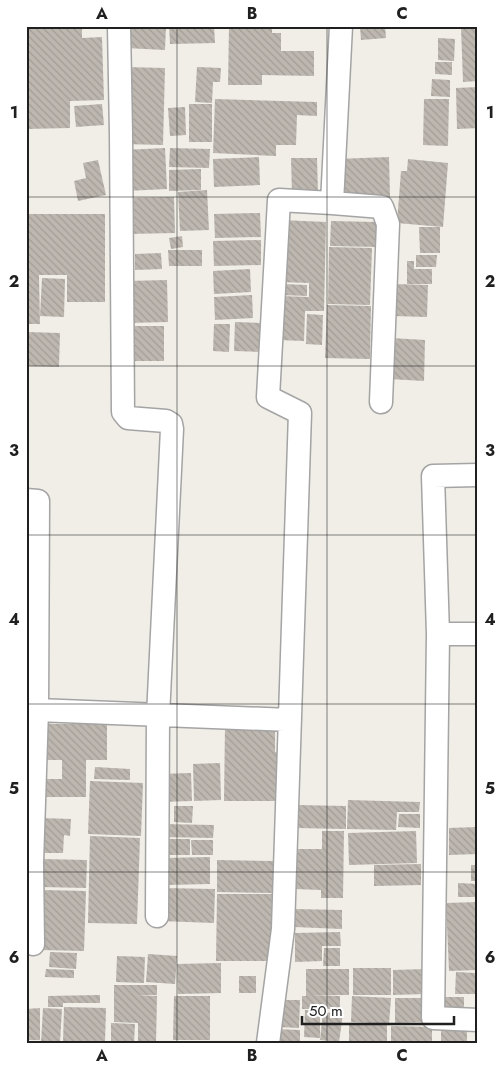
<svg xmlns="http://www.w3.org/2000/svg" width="504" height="1069" font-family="Jost,sans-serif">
<defs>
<pattern id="building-back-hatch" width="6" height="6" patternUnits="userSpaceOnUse" patternTransform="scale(1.25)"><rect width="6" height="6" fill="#bdb7b0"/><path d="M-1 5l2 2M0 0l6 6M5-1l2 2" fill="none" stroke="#a29d97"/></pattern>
</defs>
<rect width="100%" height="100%" fill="#f0eee7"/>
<path fill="url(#building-back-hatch)" d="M 26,26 L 82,26 L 82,38 L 102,37 L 104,100 L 70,101 L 70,128 L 26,129 Z
M 127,26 L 166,26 L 165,50 L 126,48 Z
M 169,26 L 214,26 L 215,43 L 170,44 Z
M 229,26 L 272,26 L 272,33 L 281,33 L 281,51 L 314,51 L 314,76 L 262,75 L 262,85 L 228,85 Z
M 360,26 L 385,26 L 386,38 L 361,40 Z
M 461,27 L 478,27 L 478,81 L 463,82 Z
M 438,38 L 455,39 L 454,61 L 438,60 Z
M 435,62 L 452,62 L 452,75 L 435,74 Z
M 124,67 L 165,68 L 163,145 L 122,144 Z
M 197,67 L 221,68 L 220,82 L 213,82 L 212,103 L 195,102 Z
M 432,79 L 450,80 L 450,97 L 431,96 Z
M 478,87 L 478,128 L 457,129 L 456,88 Z
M 215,99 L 317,102 L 317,116 L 297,115 L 296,145 L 276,145 L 276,156 L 213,153 Z
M 424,99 L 449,99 L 448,146 L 423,145 Z
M 102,104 L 104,125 L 76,127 L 74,106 Z
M 189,104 L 212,104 L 212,142 L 189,142 Z
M 185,107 L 186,135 L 170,136 L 168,108 Z
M 165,148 L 167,189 L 126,191 L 124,150 Z
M 170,148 L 210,149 L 209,168 L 169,167 Z
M 259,157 L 260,185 L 214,187 L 213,159 Z
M 389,157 L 390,197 L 337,198 L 336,159 Z
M 291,158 L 317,158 L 318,193 L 292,194 Z
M 408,159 L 448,163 L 443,227 L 397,223 L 401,171 L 407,171 Z
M 98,160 L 106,195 L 78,201 L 74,181 L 86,178 L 83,163 Z
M 201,169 L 201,190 L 169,191 L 169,170 Z
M 207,190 L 209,230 L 180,231 L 178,192 Z
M 174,197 L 175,233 L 127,234 L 126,198 Z
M 260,213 L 261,237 L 215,238 L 214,214 Z
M 26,214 L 105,214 L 105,302 L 67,302 L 67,275 L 39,275 L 40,324 L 26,324 Z
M 281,220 L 326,222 L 324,311 L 305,311 L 304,341 L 278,340 L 279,296 L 309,297 L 309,283 L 279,282 Z
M 331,221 L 376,222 L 376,247 L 330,246 Z
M 419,227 L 440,227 L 440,253 L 420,253 Z
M 182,236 L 183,247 L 171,249 L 169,238 Z
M 261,240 L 261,265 L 214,266 L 213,241 Z
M 329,247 L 372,248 L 370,305 L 328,304 Z
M 168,250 L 202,250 L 202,266 L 169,266 Z
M 161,253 L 162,269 L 135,270 L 135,254 Z
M 416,255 L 437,255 L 436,267 L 416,267 Z
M 407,261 L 414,261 L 414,269 L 432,269 L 432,284 L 407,284 Z
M 250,269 L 251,292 L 214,294 L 213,271 Z
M 42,278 L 65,279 L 64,317 L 40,316 Z
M 167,280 L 168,322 L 128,323 L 127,281 Z
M 282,284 L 307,285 L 307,296 L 281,295 Z
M 394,284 L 428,285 L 427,317 L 393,316 Z
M 252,295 L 253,318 L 215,320 L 214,297 Z
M 327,305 L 371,306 L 370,359 L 325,358 Z
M 307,314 L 323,315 L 322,345 L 306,344 Z
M 235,322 L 262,323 L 261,352 L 234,351 Z
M 214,324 L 230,324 L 229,352 L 213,351 Z
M 130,326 L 164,326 L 164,361 L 130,361 Z
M 26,332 L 60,333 L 59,367 L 26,366 Z
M 391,338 L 425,340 L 424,381 L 389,379 Z
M 44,724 L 107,724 L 107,760 L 86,760 L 86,797 L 41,797 L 41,779 L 62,779 L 62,760 L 44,760 Z
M 225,726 L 275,727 L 275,752 L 280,752 L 280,801 L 224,801 Z
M 220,763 L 221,800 L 194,801 L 193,764 Z
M 95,767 L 130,769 L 130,780 L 94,779 Z
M 191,773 L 192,801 L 160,802 L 160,774 Z
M 90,781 L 143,783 L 141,836 L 88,834 Z
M 348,800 L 420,802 L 419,812 L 397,812 L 396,830 L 347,829 Z
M 297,805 L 346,806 L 346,829 L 297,828 Z
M 174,806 L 193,806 L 192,823 L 174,822 Z
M 399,814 L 420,814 L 420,828 L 398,827 Z
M 41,818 L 71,819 L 70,836 L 64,835 L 63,853 L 40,853 Z
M 161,824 L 214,825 L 213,838 L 161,837 Z
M 478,827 L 478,854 L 449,855 L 449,828 Z
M 322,831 L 344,831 L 343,898 L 321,898 L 321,890 L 295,889 L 295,849 L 322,849 Z
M 416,831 L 417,863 L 349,865 L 348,833 Z
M 90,836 L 140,838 L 137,924 L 88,923 Z
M 160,839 L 190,839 L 190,855 L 160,855 Z
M 191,840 L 213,840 L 213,855 L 192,855 Z
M 210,857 L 210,884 L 165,885 L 164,858 Z
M 42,859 L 87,860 L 86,888 L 42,887 Z
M 217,860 L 275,861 L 275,893 L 217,892 Z
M 421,864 L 421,885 L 374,886 L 374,865 Z
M 471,865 L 478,865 L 478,881 L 471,881 Z
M 458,883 L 478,884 L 478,897 L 458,897 Z
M 162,888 L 215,889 L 214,923 L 161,921 Z
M 43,890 L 86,891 L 84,951 L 41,950 Z
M 217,894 L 272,894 L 271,961 L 216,961 Z
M 478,902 L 478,970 L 449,971 L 446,903 Z
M 294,909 L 342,910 L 342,929 L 294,927 Z
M 340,932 L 341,946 L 322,946 L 322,961 L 295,962 L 295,933 Z
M 324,948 L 340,948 L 340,966 L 323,966 Z
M 50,952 L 77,953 L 76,969 L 49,967 Z
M 148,954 L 177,956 L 175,984 L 146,982 Z
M 117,956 L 145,957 L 144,983 L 116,982 Z
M 221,963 L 221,993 L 178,994 L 177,964 Z
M 353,968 L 391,968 L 391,995 L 353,995 Z
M 46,969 L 74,970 L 74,978 L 45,977 Z
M 306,969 L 349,969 L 349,995 L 311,995 L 340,996 L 340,1009 L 302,1009 L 302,996 L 306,996 Z
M 425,969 L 425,994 L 393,995 L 393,970 Z
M 456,972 L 476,973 L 476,994 L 455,994 Z
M 239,976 L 256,976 L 256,993 L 239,993 Z
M 114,985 L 157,985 L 157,995 L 136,995 L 157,996 L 156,1043 L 138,1043 L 138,1023 L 114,1022 Z
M 100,995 L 100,1003 L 63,1003 L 63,1007 L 48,1007 L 48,996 Z
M 174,996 L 210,996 L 210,1040 L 173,1040 Z
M 352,996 L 391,998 L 389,1024 L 351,1022 Z
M 444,997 L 464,997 L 464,1011 L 444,1011 Z
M 395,998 L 426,998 L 426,1022 L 395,1023 Z
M 280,1000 L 300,1000 L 299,1028 L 279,1027 Z
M 64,1007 L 106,1008 L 105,1043 L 63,1043 Z
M 40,1008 L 40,1040 L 26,1040 L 26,1009 Z
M 43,1008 L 62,1009 L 60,1043 L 41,1043 Z
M 305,1010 L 320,1011 L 320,1038 L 304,1037 Z
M 323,1012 L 343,1014 L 339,1042 L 320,1040 Z
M 111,1023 L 135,1024 L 134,1043 L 111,1043 Z
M 349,1024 L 387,1025 L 387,1043 L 349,1043 Z
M 391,1026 L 432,1027 L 432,1043 L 391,1043 Z
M 441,1026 L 467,1026 L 467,1043 L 441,1043 Z
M 273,1029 L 300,1030 L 300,1043 L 272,1043 Z"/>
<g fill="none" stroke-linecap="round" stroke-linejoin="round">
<g stroke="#a4a4a4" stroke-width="25">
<path id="minor" d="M 119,26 L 121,134 L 123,412 L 128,418 L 166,421 L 171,424 L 172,429 L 158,716 L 157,916
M 332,203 L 382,207 L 388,224 L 381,402
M 478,475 L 433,476 L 438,634 L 433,1018 L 478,1020
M 26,500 L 38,501 L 37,710 L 32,863 L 33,944
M 438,634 L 478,634
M 37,710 L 290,720
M 268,1043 L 283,929 L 300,413 L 268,397 L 279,200 L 332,203 L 341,26"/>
</g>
<use href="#minor" stroke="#fff" stroke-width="22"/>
</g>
<path fill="none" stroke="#202020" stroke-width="1" stroke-opacity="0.55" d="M 177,26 L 177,1043M 327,26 L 327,1043M 26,197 L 478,197M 26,366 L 478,366M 26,535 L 478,535M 26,704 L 478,704M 26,872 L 478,872"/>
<rect width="504" height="1069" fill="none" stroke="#ffffff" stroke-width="55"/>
<path d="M302 1016v8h152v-8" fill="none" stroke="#202020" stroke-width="2.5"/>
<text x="309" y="1016" font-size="15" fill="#202020" stroke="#ffffff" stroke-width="4" paint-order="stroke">50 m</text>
<rect x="28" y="28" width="448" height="1014" fill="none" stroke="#202020" stroke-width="2"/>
<g font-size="16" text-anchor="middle" font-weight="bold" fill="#202020">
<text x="102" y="19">A</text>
<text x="252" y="19">B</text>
<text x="402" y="19">C</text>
<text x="14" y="118">1</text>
<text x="490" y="118">1</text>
<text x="14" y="287">2</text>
<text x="490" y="287">2</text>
<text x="14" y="456">3</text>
<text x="490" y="456">3</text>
<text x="14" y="625">4</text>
<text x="490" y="625">4</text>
<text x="14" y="794">5</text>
<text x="490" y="794">5</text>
<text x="14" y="963">6</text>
<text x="490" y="963">6</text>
<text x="102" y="1061">A</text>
<text x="252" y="1061">B</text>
<text x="402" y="1061">C</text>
</g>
</svg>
